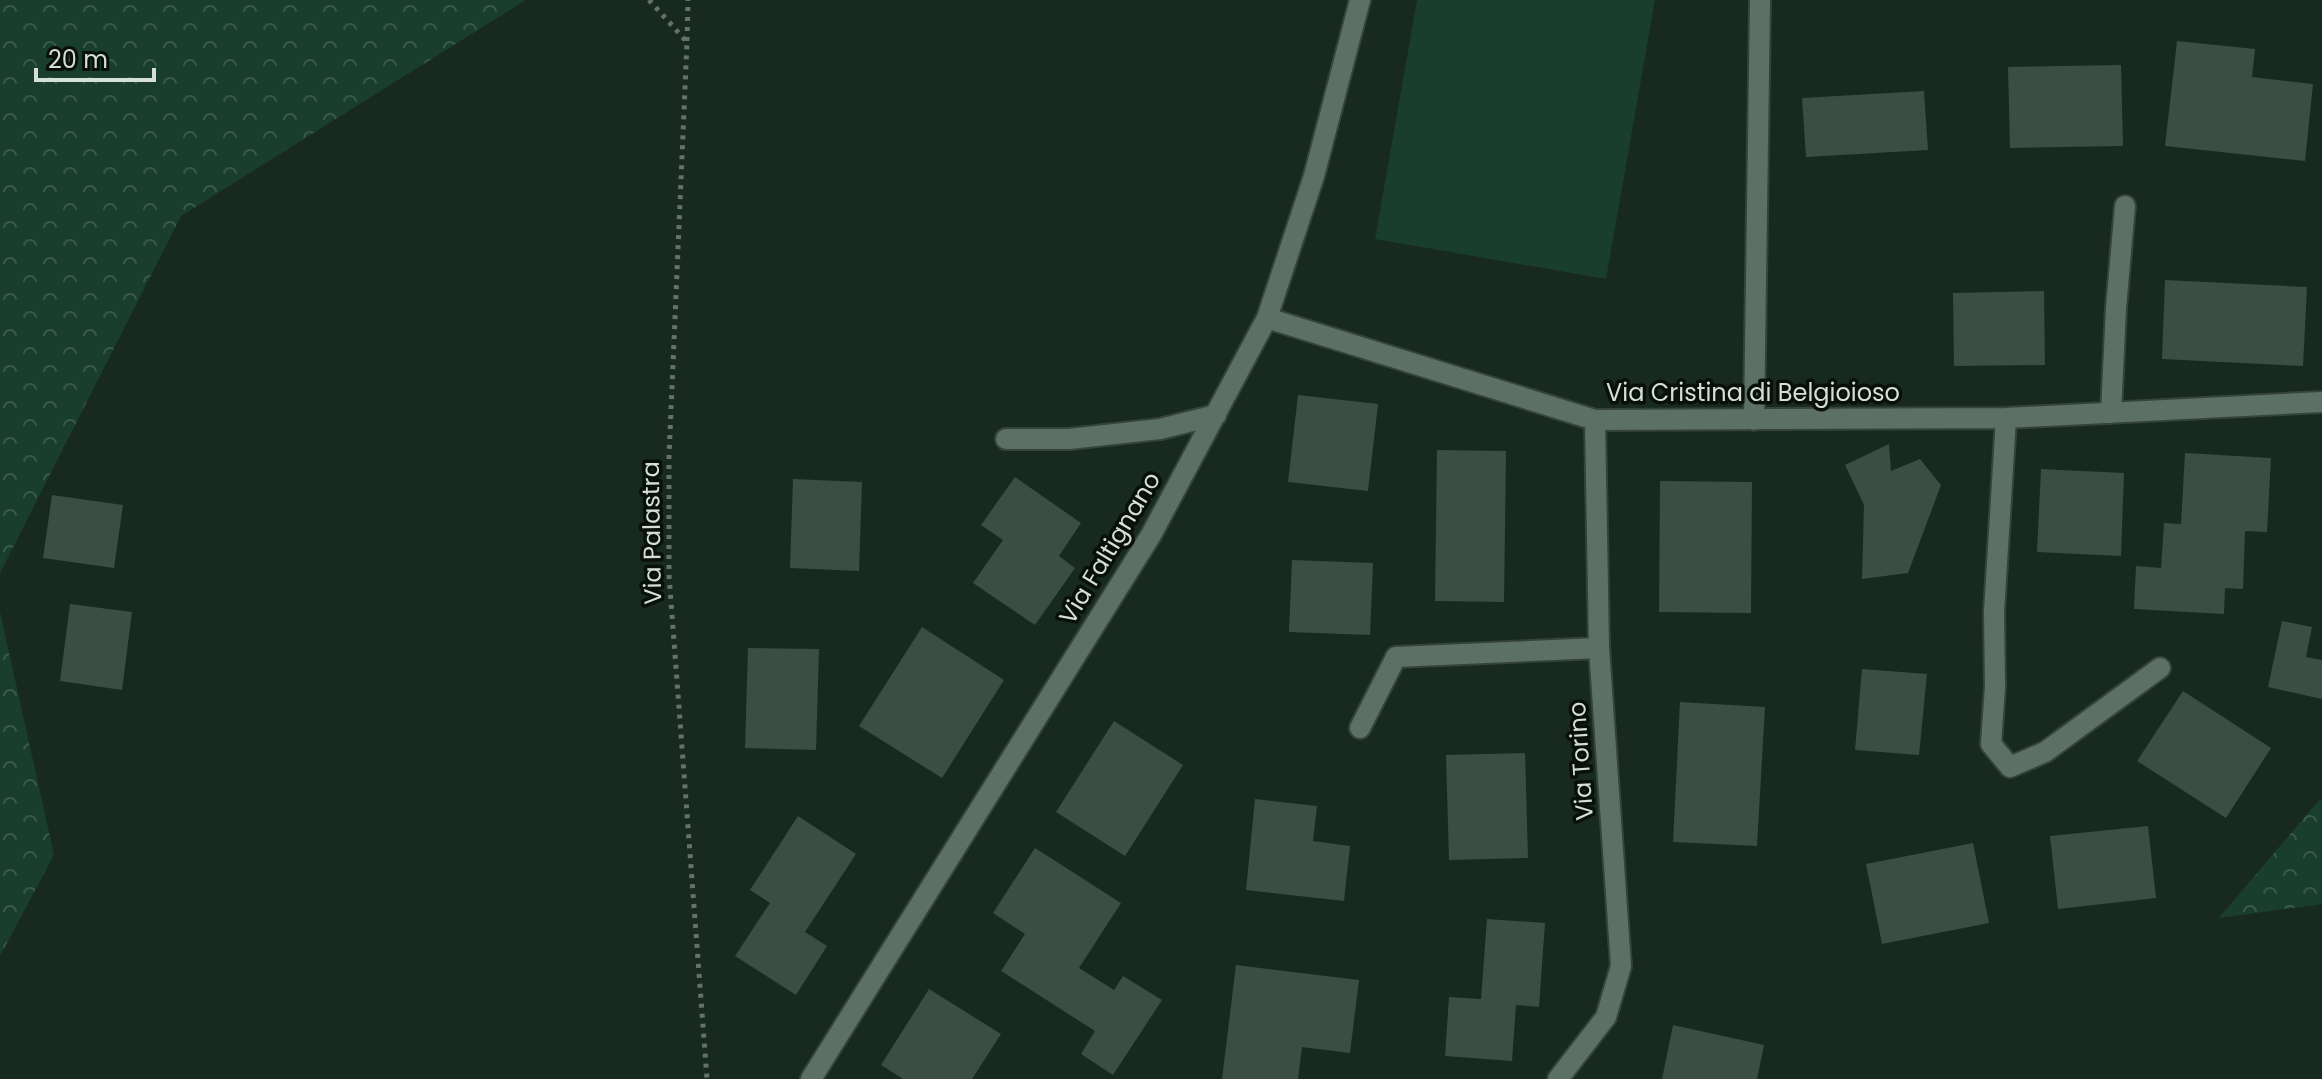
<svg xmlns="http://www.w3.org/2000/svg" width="2322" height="1079" font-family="Poppins,sans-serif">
<defs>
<pattern id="forest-crowns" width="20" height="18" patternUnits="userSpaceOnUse" patternTransform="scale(2)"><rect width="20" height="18" fill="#193e2d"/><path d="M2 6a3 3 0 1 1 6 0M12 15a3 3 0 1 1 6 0" fill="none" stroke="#3a594b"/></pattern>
</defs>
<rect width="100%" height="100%" fill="#182921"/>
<path fill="url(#forest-crowns)" d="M 0,0 L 526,0 L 181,216 L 0,573 Z
M 0,612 L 54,855 L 0,956 Z
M 2319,800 L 2322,801 L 2322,904 L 2219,918 Z"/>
<path fill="#193e2d" d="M 1417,0 L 1655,0 L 1606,279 L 1375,239 Z"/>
<path fill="#3b4d44" d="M 2177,41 L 2255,49 L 2252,77 L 2313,84 L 2305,161 L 2165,146 Z
M 2121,65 L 2123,146 L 2010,148 L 2008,67 Z
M 1924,91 L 1928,150 L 1806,157 L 1802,98 Z
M 2165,280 L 2307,287 L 2303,366 L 2162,359 Z
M 2044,291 L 2045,365 L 1954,366 L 1953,293 Z
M 1298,395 L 1378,404 L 1368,491 L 1288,482 Z
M 1889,444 L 1891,471 L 1920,459 L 1941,485 L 1908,573 L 1862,579 L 1864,505 L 1845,465 Z
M 1437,450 L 1506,451 L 1504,602 L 1435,601 Z
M 2185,453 L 2271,458 L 2267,532 L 2245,531 L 2243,589 L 2225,588 L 2224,614 L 2134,609 L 2136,566 L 2161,568 L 2164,523 L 2181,524 Z
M 2041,469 L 2124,473 L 2121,556 L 2037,552 Z
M 1015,477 L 1081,523 L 1059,556 L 1075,568 L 1035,625 L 973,583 L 1003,540 L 981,525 Z
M 793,479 L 862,482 L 859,571 L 790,568 Z
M 1660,481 L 1752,482 L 1751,613 L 1659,612 Z
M 52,495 L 123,505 L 114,568 L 43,558 Z
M 1292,560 L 1373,563 L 1370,635 L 1289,632 Z
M 70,604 L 132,612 L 122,690 L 60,681 Z
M 2282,621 L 2312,627 L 2306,657 L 2322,660 L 2322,699 L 2268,687 Z
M 922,627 L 1004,680 L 942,778 L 859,726 Z
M 748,648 L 819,649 L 816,750 L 745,748 Z
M 1862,669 L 1927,674 L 1919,755 L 1855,750 Z
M 2183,691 L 2271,748 L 2226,818 L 2137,761 Z
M 1680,702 L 1765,707 L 1757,846 L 1673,842 Z
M 1114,721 L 1183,765 L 1125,856 L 1056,812 Z
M 1525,753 L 1528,858 L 1449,860 L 1446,755 Z
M 1255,799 L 1317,806 L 1313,841 L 1350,846 L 1344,901 L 1246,890 Z
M 798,816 L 856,854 L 805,932 L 827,946 L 796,995 L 735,956 L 770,903 L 750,890 Z
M 2148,826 L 2156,898 L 2058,909 L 2050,836 Z
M 1973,843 L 1989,923 L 1882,944 L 1866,864 Z
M 1035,848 L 1121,903 L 1079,968 L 1114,990 L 1123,976 L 1162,1000 L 1113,1075 L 1081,1054 L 1095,1031 L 1001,971 L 1025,934 L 993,913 Z
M 1487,919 L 1545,923 L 1539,1007 L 1516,1005 L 1512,1061 L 1445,1056 L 1449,997 L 1481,999 Z
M 1236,965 L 1359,980 L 1350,1053 L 1302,1047 L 1298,1079 L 1222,1079 Z
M 929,989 L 1001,1034 L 972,1079 L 903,1079 L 881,1065 Z
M 1673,1025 L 1764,1045 L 1757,1079 L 1662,1079 Z"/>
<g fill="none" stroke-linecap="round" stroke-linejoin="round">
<g stroke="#35433c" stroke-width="24">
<path id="minor" d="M 1267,318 L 1595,420 L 2006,418 L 2322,402
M 2111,413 L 2116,308 L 2125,206
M 2006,418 L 1994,612 L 1995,687 L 1991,744 L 2010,767 L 2045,752 L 2160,668
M 1754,420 L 1760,0
M 1006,439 L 1069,439 L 1160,429 L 1216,415
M 1360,728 L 1396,657 L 1599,648
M 811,1079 L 1151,535 L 1267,318 L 1314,176 L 1360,0
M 1558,1079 L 1606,1017 L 1621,966 L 1599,648 L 1595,420"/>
</g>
<path stroke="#64726b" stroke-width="5" stroke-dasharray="4 6" stroke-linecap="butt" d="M 649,0 L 687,42 L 669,456 L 669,575 L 707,1079
M 687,41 L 688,0"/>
<use href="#minor" stroke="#5d7066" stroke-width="20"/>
</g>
<g text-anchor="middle" stroke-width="7" stroke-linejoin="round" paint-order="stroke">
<g font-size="24" fill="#d4dfd9" stroke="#09100c">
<text x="1753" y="401">Via Cristina di Belgioioso</text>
<text transform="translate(652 533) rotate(-91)" y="8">Via Palastra</text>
<text transform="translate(1110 548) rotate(-59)" y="8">Via Faltignano</text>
<text transform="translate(1581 761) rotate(-94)" y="8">Via Torino</text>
</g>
</g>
<path d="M36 68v12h118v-12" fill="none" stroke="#d4dfd9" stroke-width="4"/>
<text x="48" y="68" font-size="24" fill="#d4dfd9" stroke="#09100c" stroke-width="6" paint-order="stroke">20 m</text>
</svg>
